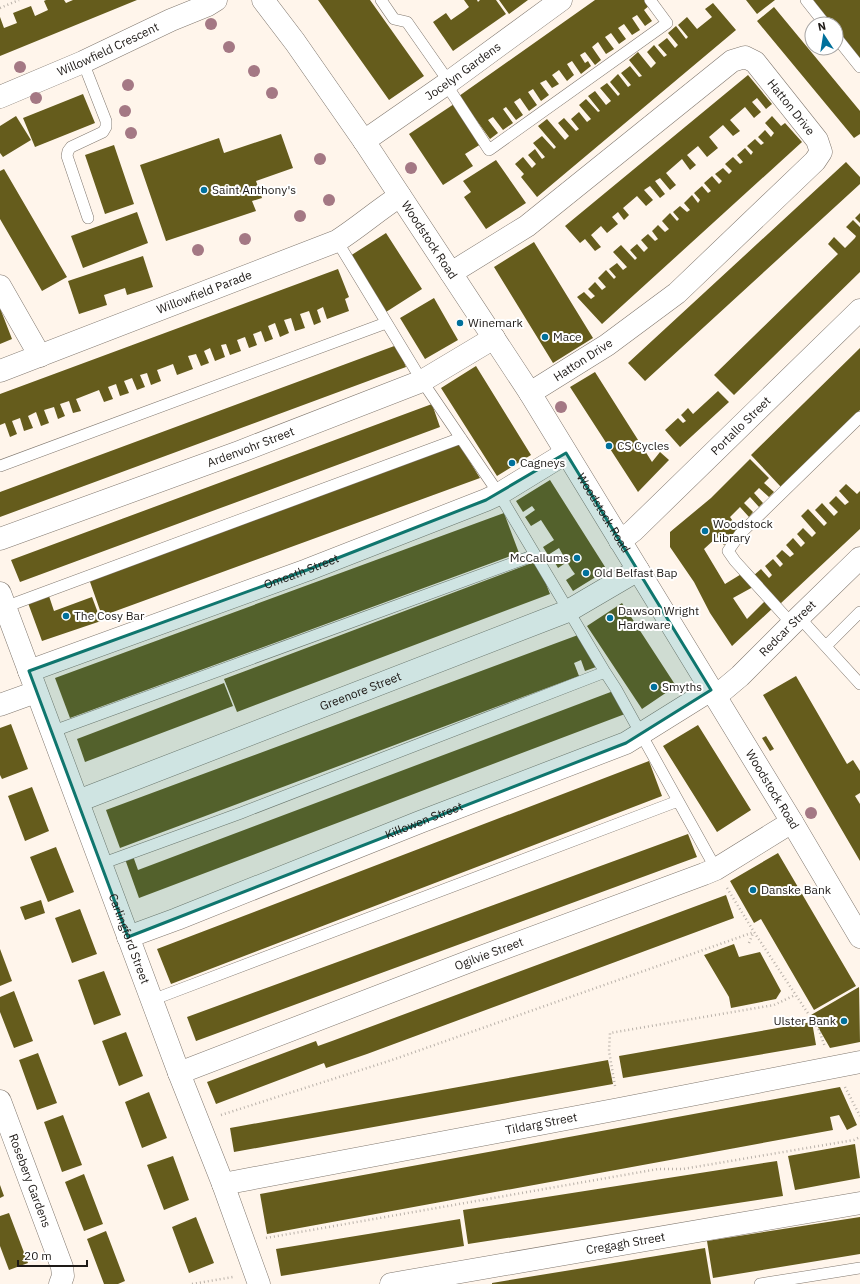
<svg xmlns="http://www.w3.org/2000/svg" width="860" height="1284" font-family="'IBM Plex Sans',sans-serif">
<rect width="100%" height="100%" fill="#fff5eb"/>
<path fill="#655c1c" d="M 46,0 L 64,0 L 66,3 L 73,0 L 137,0 L 0,56 L 0,17 L 4,28 L 17,23 L 13,13 L 31,6 L 35,16 L 48,10 L 44,1 Z
M 318,0 L 370,0 L 424,76 L 389,100 Z
M 464,0 L 477,0 L 478,2 L 480,0 L 496,0 L 506,14 L 453,51 L 433,22 L 446,13 L 451,20 L 464,11 L 469,7 Z
M 499,0 L 528,0 L 509,14 Z
M 595,0 L 647,0 L 650,5 L 644,10 L 652,21 L 645,26 L 637,15 L 632,18 L 640,30 L 632,35 L 624,24 L 618,28 L 626,39 L 619,44 L 611,33 L 605,37 L 614,49 L 606,54 L 598,42 L 592,47 L 601,60 L 595,65 L 585,52 L 580,55 L 585,63 L 588,61 L 591,66 L 581,74 L 572,61 L 567,64 L 574,75 L 567,81 L 559,70 L 552,75 L 559,84 L 552,88 L 546,80 L 540,83 L 549,95 L 541,101 L 533,89 L 528,92 L 537,105 L 529,111 L 520,98 L 514,102 L 523,115 L 516,120 L 506,107 L 503,109 L 513,123 L 503,130 L 493,117 L 488,120 L 498,133 L 490,139 L 459,96 Z
M 746,0 L 775,0 L 757,14 Z
M 813,0 L 860,0 L 860,59 L 836,29 L 836,24 L 832,24 Z
M 713,3 L 736,30 L 537,197 L 521,177 L 524,174 L 515,164 L 523,157 L 532,168 L 536,164 L 528,155 L 535,149 L 542,159 L 545,157 L 533,143 L 542,136 L 554,149 L 556,147 L 538,126 L 547,119 L 565,140 L 569,136 L 558,123 L 564,118 L 576,131 L 579,129 L 571,119 L 579,112 L 587,122 L 591,119 L 579,105 L 586,99 L 598,112 L 600,111 L 588,96 L 595,91 L 606,105 L 611,101 L 600,88 L 607,83 L 618,96 L 620,94 L 610,82 L 618,74 L 628,87 L 631,85 L 621,73 L 630,66 L 639,77 L 642,76 L 629,60 L 638,52 L 651,68 L 656,63 L 647,52 L 654,45 L 664,57 L 667,55 L 658,45 L 667,38 L 675,48 L 678,45 L 668,33 L 676,26 L 686,39 L 688,37 L 678,25 L 687,17 L 697,29 L 712,17 L 705,9 Z
M 774,7 L 860,111 L 860,134 L 854,138 L 757,21 Z
M 748,75 L 772,104 L 766,109 L 757,98 L 752,102 L 761,112 L 754,118 L 745,107 L 730,120 L 740,131 L 733,136 L 723,125 L 709,137 L 718,148 L 707,157 L 698,146 L 687,155 L 696,165 L 690,170 L 682,159 L 666,173 L 676,185 L 670,190 L 660,178 L 655,181 L 665,194 L 660,198 L 650,186 L 644,190 L 653,200 L 646,206 L 637,196 L 623,208 L 629,215 L 624,220 L 618,212 L 612,217 L 618,224 L 607,233 L 601,226 L 591,235 L 601,247 L 595,251 L 585,239 L 580,243 L 565,226 Z
M 83,94 L 95,123 L 35,147 L 23,118 Z
M 454,104 L 481,144 L 465,154 L 473,166 L 443,185 L 409,134 Z
M 16,116 L 31,140 L 3,157 L 0,153 L 0,126 Z
M 772,116 L 781,126 L 785,123 L 802,142 L 602,324 L 577,297 L 584,292 L 591,299 L 595,296 L 588,289 L 595,282 L 602,290 L 606,287 L 598,278 L 606,270 L 614,279 L 616,277 L 609,269 L 617,263 L 623,270 L 627,267 L 613,252 L 621,245 L 635,260 L 637,258 L 630,250 L 637,244 L 644,252 L 648,248 L 641,240 L 648,234 L 655,241 L 658,239 L 652,231 L 658,225 L 665,232 L 669,229 L 662,221 L 670,213 L 677,221 L 679,219 L 673,212 L 680,206 L 687,212 L 690,210 L 684,203 L 692,195 L 698,203 L 700,200 L 694,193 L 702,186 L 708,193 L 711,191 L 704,183 L 712,176 L 719,184 L 722,181 L 715,174 L 723,168 L 729,174 L 732,171 L 725,164 L 733,157 L 740,164 L 743,162 L 737,155 L 745,148 L 751,155 L 753,152 L 747,146 L 755,139 L 761,145 L 764,143 L 758,137 L 765,130 L 771,137 L 774,133 L 765,123 Z
M 281,134 L 293,168 L 256,181 L 262,198 L 252,201 L 256,211 L 166,241 L 140,165 L 219,138 L 224,153 Z
M 114,145 L 134,204 L 105,214 L 85,155 Z
M 496,160 L 526,203 L 486,229 L 464,197 L 471,192 L 463,181 Z
M 846,162 L 860,177 L 860,184 L 645,381 L 628,363 Z
M 4,169 L 67,277 L 42,291 L 0,219 L 0,171 Z
M 137,212 L 148,243 L 83,268 L 71,236 Z
M 860,213 L 860,223 L 855,218 Z
M 853,220 L 860,227 L 860,272 L 734,395 L 714,375 L 838,254 L 828,244 L 834,237 L 845,248 L 855,238 L 856,236 L 846,227 Z
M 386,233 L 422,289 L 386,312 L 350,256 Z
M 534,242 L 593,338 L 553,363 L 494,267 Z
M 143,256 L 153,287 L 127,295 L 125,288 L 104,295 L 107,305 L 79,314 L 68,281 Z
M 338,269 L 349,297 L 345,299 L 349,311 L 327,319 L 323,307 L 317,310 L 321,322 L 314,325 L 309,311 L 300,314 L 305,328 L 295,331 L 291,318 L 284,320 L 289,333 L 280,337 L 275,323 L 268,326 L 273,339 L 265,342 L 261,331 L 253,334 L 257,345 L 249,348 L 245,337 L 237,340 L 241,351 L 230,355 L 226,344 L 221,345 L 225,357 L 215,361 L 210,348 L 204,351 L 209,363 L 201,366 L 196,354 L 188,356 L 193,369 L 177,375 L 173,364 L 157,370 L 161,381 L 151,385 L 147,373 L 140,375 L 145,387 L 137,390 L 132,378 L 124,381 L 129,393 L 120,396 L 116,384 L 108,387 L 113,399 L 104,402 L 99,390 L 76,399 L 81,411 L 73,413 L 69,401 L 60,404 L 65,416 L 58,419 L 54,407 L 44,410 L 49,423 L 41,426 L 36,412 L 28,416 L 33,428 L 24,431 L 20,418 L 12,421 L 17,434 L 10,437 L 5,423 L 0,425 L 0,394 Z
M 434,298 L 458,340 L 425,359 L 400,318 Z
M 0,308 L 12,339 L 0,344 Z
M 397,345 L 406,367 L 0,517 L 0,492 Z
M 860,348 L 860,410 L 781,487 L 751,455 Z
M 476,366 L 531,455 L 497,476 L 441,388 Z
M 595,372 L 652,462 L 660,452 L 669,460 L 638,492 L 570,387 Z
M 718,391 L 729,402 L 680,447 L 665,430 L 678,418 L 683,423 L 686,421 L 681,415 L 688,408 L 693,414 Z
M 432,404 L 440,427 L 20,582 L 11,560 Z
M 459,444 L 480,478 L 102,616 L 89,579 Z
M 750,459 L 769,478 L 764,483 L 774,492 L 769,497 L 759,488 L 754,493 L 763,503 L 759,507 L 750,497 L 744,503 L 753,512 L 749,517 L 740,507 L 730,517 L 740,531 L 724,545 L 717,537 L 704,549 L 725,584 L 743,573 L 753,587 L 733,598 L 747,619 L 765,601 L 774,607 L 732,646 L 710,613 L 694,582 L 670,547 L 670,532 L 711,498 Z
M 550,480 L 607,570 L 573,591 L 566,580 L 575,574 L 572,570 L 567,562 L 558,568 L 554,561 L 563,555 L 559,548 L 548,555 L 543,547 L 554,540 L 541,520 L 531,526 L 525,517 L 535,510 L 532,506 L 523,512 L 516,501 Z
M 846,484 L 857,494 L 860,491 L 860,529 L 780,604 L 753,576 L 761,569 L 769,578 L 772,575 L 765,566 L 773,559 L 780,567 L 783,564 L 776,556 L 782,550 L 790,557 L 794,554 L 786,545 L 793,538 L 801,547 L 805,543 L 797,534 L 803,528 L 812,537 L 816,533 L 801,516 L 808,509 L 824,526 L 827,523 L 815,510 L 822,503 L 834,516 L 838,512 L 829,503 L 836,496 L 845,505 L 849,502 L 839,491 Z
M 504,513 L 519,553 L 70,718 L 55,678 Z
M 537,561 L 550,594 L 237,712 L 224,679 Z
M 49,596 L 54,611 L 92,597 L 101,621 L 42,641 L 28,603 Z
M 622,603 L 676,686 L 642,709 L 587,626 Z
M 578,635 L 596,667 L 585,671 L 581,660 L 574,663 L 579,676 L 120,848 L 106,810 Z
M 796,676 L 847,764 L 853,760 L 860,771 L 860,793 L 855,796 L 860,804 L 860,861 L 763,695 Z
M 224,683 L 233,706 L 85,762 L 77,739 Z
M 616,690 L 625,714 L 139,898 L 125,859 L 133,856 L 138,870 Z
M 11,724 L 28,769 L 2,779 L 0,775 L 0,728 Z
M 698,725 L 751,810 L 717,832 L 663,746 Z
M 766,736 L 774,749 L 770,751 L 762,738 Z
M 649,761 L 662,796 L 171,984 L 157,949 Z
M 32,787 L 49,831 L 25,841 L 8,796 Z
M 688,834 L 697,857 L 196,1041 L 187,1017 Z
M 56,847 L 74,892 L 48,902 L 30,857 Z
M 778,853 L 856,986 L 814,1010 L 761,919 L 754,923 L 730,881 Z
M 726,895 L 734,918 L 367,1054 L 326,1068 L 324,1063 L 216,1104 L 207,1082 L 316,1041 L 318,1046 L 332,1041 Z
M 41,900 L 45,913 L 25,920 L 20,907 Z
M 80,909 L 97,954 L 72,963 L 55,918 Z
M 734,944 L 739,957 L 760,952 L 781,991 L 776,999 L 731,1008 L 729,997 L 704,955 Z
M 0,949 L 12,981 L 0,986 Z
M 104,971 L 121,1015 L 94,1025 L 78,980 Z
M 859,987 L 860,1042 L 830,1048 L 811,1015 Z
M 14,991 L 33,1041 L 14,1048 L 0,1012 L 0,997 Z
M 812,1022 L 816,1045 L 623,1078 L 619,1056 Z
M 126,1032 L 143,1076 L 119,1086 L 102,1041 Z
M 38,1053 L 57,1103 L 37,1110 L 19,1060 Z
M 608,1060 L 613,1084 L 234,1152 L 230,1128 Z
M 840,1087 L 857,1125 L 847,1130 L 839,1115 L 830,1117 L 833,1130 L 267,1234 L 260,1194 Z
M 149,1092 L 167,1138 L 142,1148 L 125,1102 Z
M 63,1115 L 82,1165 L 62,1172 L 44,1122 Z
M 855,1144 L 860,1178 L 795,1190 L 788,1156 Z
M 173,1156 L 189,1200 L 164,1210 L 147,1165 Z
M 777,1161 L 783,1196 L 468,1244 L 463,1210 Z
M 84,1174 L 103,1224 L 84,1231 L 65,1182 Z
M 0,1185 L 4,1196 L 0,1198 Z
M 9,1213 L 28,1263 L 9,1270 L 0,1246 L 0,1216 Z
M 196,1217 L 214,1263 L 189,1273 L 172,1227 Z
M 860,1217 L 860,1254 L 713,1278 L 707,1241 Z
M 460,1219 L 464,1246 L 281,1276 L 276,1249 Z
M 106,1231 L 125,1281 L 118,1284 L 104,1284 L 87,1239 Z
M 705,1248 L 711,1284 L 492,1284 L 492,1283 Z"/>
<g fill="none" stroke-linecap="round" stroke-linejoin="round">
<g stroke="#81786f" stroke-width="12">
<path id="lane" d="M 381,0 L 394,19 L 407,22 L 449,82
M 806,0 L 825,24
M 836,37 L 860,67
M 83,62 L 106,121 L 106,127 L 103,132 L 71,147 L 68,151 L 67,156 L 88,218
M 446,84 L 489,150 L 667,23 L 650,0
M 337,241 L 422,381 L 499,494 L 605,672 L 616,689 L 716,869
M 0,466 L 386,323
M 5,607 L 461,438
M 799,617 L 860,684
M 792,624 L 735,561 L 728,551 L 740,534 L 860,417
M 826,646 L 860,612
M 51,732 L 535,555
M 101,864 L 241,813 L 605,672
M 152,1000 L 678,801
M 760,1284 L 860,1268"/>
</g>
<g stroke="#81786f" stroke-width="23">
<g id="street">
<path id="s1" d="M 0,97 L 83,62 L 171,20 L 208,5 L 216,0"/>
<path id="s2" d="M 364,141 L 449,82 L 561,0"/>
<path id="s3" d="M 451,273 L 527,226 L 732,61 L 745,57 L 755,62 L 817,140 L 821,152 L 815,161 L 677,293 L 607,345 L 530,393"/>
<path d="M 0,286 L 40,356"/>
<path id="s4" d="M 0,371 L 337,241 C 359,227 378,210 400,196"/>
<path id="s5" d="M 0,539 L 239,452 L 422,381 L 494,338"/>
<path id="s6" d="M 620,541 L 633,531 L 860,310"/>
<path id="s7" d="M 0,593 L 179,1073 L 223,1184 L 259,1284"/>
<path id="s8" d="M 29,671 L 307,570 L 486,500 L 499,494 L 566,453"/>
<path id="s9" d="M 715,697 L 740,676 L 792,624 L 860,558"/>
<path d="M 0,705 L 36,692"/>
<path id="s10" d="M 78,801 L 568,611 L 638,570"/>
<path id="s11" d="M 128,937 L 177,919 L 420,822 L 626,743 L 711,690"/>
<path id="s12" d="M 179,1073 L 478,958 L 704,874 L 716,869 L 792,822"/>
<path id="s13" d="M 0,1101 L 62,1267 L 63,1276 L 60,1284"/>
<path id="s14" d="M 223,1184 L 619,1109 L 860,1062"/>
<path id="s15" d="M 391,1284 L 860,1203"/>
</g>
</g>
<g stroke="#81786f" stroke-width="23">
<g id="secondary">
<path id="s16" d="M 263,0 L 295,42 L 364,141 L 530,393 L 792,822 L 860,937"/>
</g>
</g>
<path stroke="#b9b1a9" stroke-width="2.5" stroke-dasharray="1 3" stroke-linecap="butt" d="M 0,8 L 19,0
M 727,888 L 754,932 L 819,1030 L 825,1047
M 749,943 L 753,933
M 615,1086 L 609,1051 L 610,1033 L 774,1005 L 795,995
M 845,1087 L 860,1116
M 221,1115 L 392,1060 L 754,932
M 266,1238 L 658,1169 L 683,1169 L 854,1140 L 860,1137
M 192,1284 L 233,1277"/>
<use href="#lane" stroke="#fff" stroke-width="11"/>
<use href="#street" stroke="#fff" stroke-width="22"/>
<use href="#secondary" stroke="#fff" stroke-width="22"/>
</g>
<g fill="#a47884">
<circle cx="211" cy="24" r="6"/>
<circle cx="229" cy="47" r="6"/>
<circle cx="20" cy="67" r="6"/>
<circle cx="254" cy="71" r="6"/>
<circle cx="128" cy="85" r="6"/>
<circle cx="272" cy="93" r="6"/>
<circle cx="36" cy="98" r="6"/>
<circle cx="125" cy="111" r="6"/>
<circle cx="131" cy="133" r="6"/>
<circle cx="320" cy="159" r="6"/>
<circle cx="411" cy="168" r="6"/>
<circle cx="329" cy="200" r="6"/>
<circle cx="300" cy="216" r="6"/>
<circle cx="245" cy="239" r="6"/>
<circle cx="198" cy="250" r="6"/>
<circle cx="561" cy="407" r="6"/>
<circle cx="811" cy="813" r="6"/>
</g>
<path fill="#0f766e" fill-opacity="0.2" stroke="#0f766e" stroke-width="3" stroke-linejoin="round" d="M 566,453 L 711,690 L 626,743 L 128,937 L 29,671 L 307,570 L 486,500 Z"/>
<g fill="#00709b" stroke="#fff" stroke-width="1.5">
<circle cx="204" cy="190" r="4"/>
<circle cx="460" cy="323" r="4"/>
<circle cx="545" cy="337" r="4"/>
<circle cx="609" cy="446" r="4"/>
<circle cx="512" cy="463" r="4"/>
<circle cx="705" cy="531" r="4"/>
<circle cx="577" cy="558" r="4"/>
<circle cx="586" cy="573" r="4"/>
<circle cx="66" cy="616" r="4"/>
<circle cx="610" cy="618" r="4"/>
<circle cx="654" cy="687" r="4"/>
<circle cx="753" cy="890" r="4"/>
<circle cx="844" cy="1021" r="4"/>
</g>
<g text-anchor="middle" stroke-width="4" stroke-linejoin="round" paint-order="stroke">
<g font-size="12" fill="#1e1a17" stroke="#fff">
<text dy="4" stroke="none"><textPath href="#s1" startOffset="118">Willowfield Crescent</textPath></text>
<text dy="4" stroke="none"><textPath href="#s2" startOffset="121">Jocelyn Gardens</textPath></text>
<text dy="4" stroke="none"><textPath href="#s3" startOffset="435">Hatton Drive</textPath></text>
<text dy="4" stroke="none"><textPath href="#s16" startOffset="292">Woodstock Road</textPath></text>
<text dy="4" stroke="none"><textPath href="#s4" startOffset="219">Willowfield Parade</textPath></text>
<text transform="translate(583 360) rotate(-33)" y="4">Hatton Drive</text>
<text dy="4" stroke="none"><textPath href="#s6" startOffset="167">Portallo Street</textPath></text>
<text dy="4" stroke="none"><textPath href="#s5" startOffset="267">Ardenvohr Street</textPath></text>
<text dy="4" stroke="none"><textPath href="#s16" startOffset="616">Woodstock Road</textPath></text>
<text dy="4" stroke="none"><textPath href="#s8" startOffset="290">Omeath Street</textPath></text>
<text dy="4" stroke="none"><textPath href="#s9" startOffset="100">Redcar Street</textPath></text>
<text dy="4" stroke="none"><textPath href="#s10" startOffset="303">Greenore Street</textPath></text>
<text dy="4" stroke="none"><textPath href="#s16" startOffset="940">Woodstock Road</textPath></text>
<text dy="4" stroke="none"><textPath href="#s11" startOffset="318">Killowen Street</textPath></text>
<text dy="4" stroke="none"><textPath href="#s7" startOffset="369">Carlingford Street</textPath></text>
<text dy="4" stroke="none"><textPath href="#s12" startOffset="332">Ogilvie Street</textPath></text>
<text dy="4" stroke="none"><textPath href="#s14" startOffset="324">Tildarg Street</textPath></text>
<text dy="4" stroke="none"><textPath href="#s13" startOffset="85">Rosebery Gardens</textPath></text>
<text dy="4" stroke="none"><textPath href="#s15" startOffset="238">Cregagh Street</textPath></text>
</g>
<g font-size="12" fill="#1e1a17" stroke="#fff" text-anchor="start">
<text x="212" y="194">Saint Anthony's</text>
<text x="468" y="327">Winemark</text>
<text x="553" y="341">Mace</text>
<text x="617" y="450">CS Cycles</text>
<text x="520" y="467">Cagneys</text>
<text x="713" y="528">Woodstock<tspan x="713" dy="14">Library</tspan></text>
<text x="569" y="562" text-anchor="end">McCallums</text>
<text x="594" y="577">Old Belfast Bap</text>
<text x="618" y="615">Dawson Wright<tspan x="618" dy="14">Hardware</tspan></text>
<text x="74" y="620">The Cosy Bar</text>
<text x="662" y="691">Smyths</text>
<text x="761" y="894">Danske Bank</text>
<text x="836" y="1025" text-anchor="end">Ulster Bank</text>
</g>
</g>
<g transform="translate(824 36) rotate(348)"><circle r="19" fill="#ffffff" stroke="#a5a3a2"/>
<path d="M0-3L7 15L0 10L-7 15Z" fill="#00709b"/>
<text y="-6" font-size="11" font-weight="bold" text-anchor="middle" fill="#1e1a17">N</text>
</g>
<path d="M18 1260v6h69v-6" fill="none" stroke="#1e1a17" stroke-width="2"/>
<text x="24" y="1260" font-size="12" fill="#1e1a17" stroke="#ffffff" stroke-width="3" paint-order="stroke">20 m</text>
</svg>
